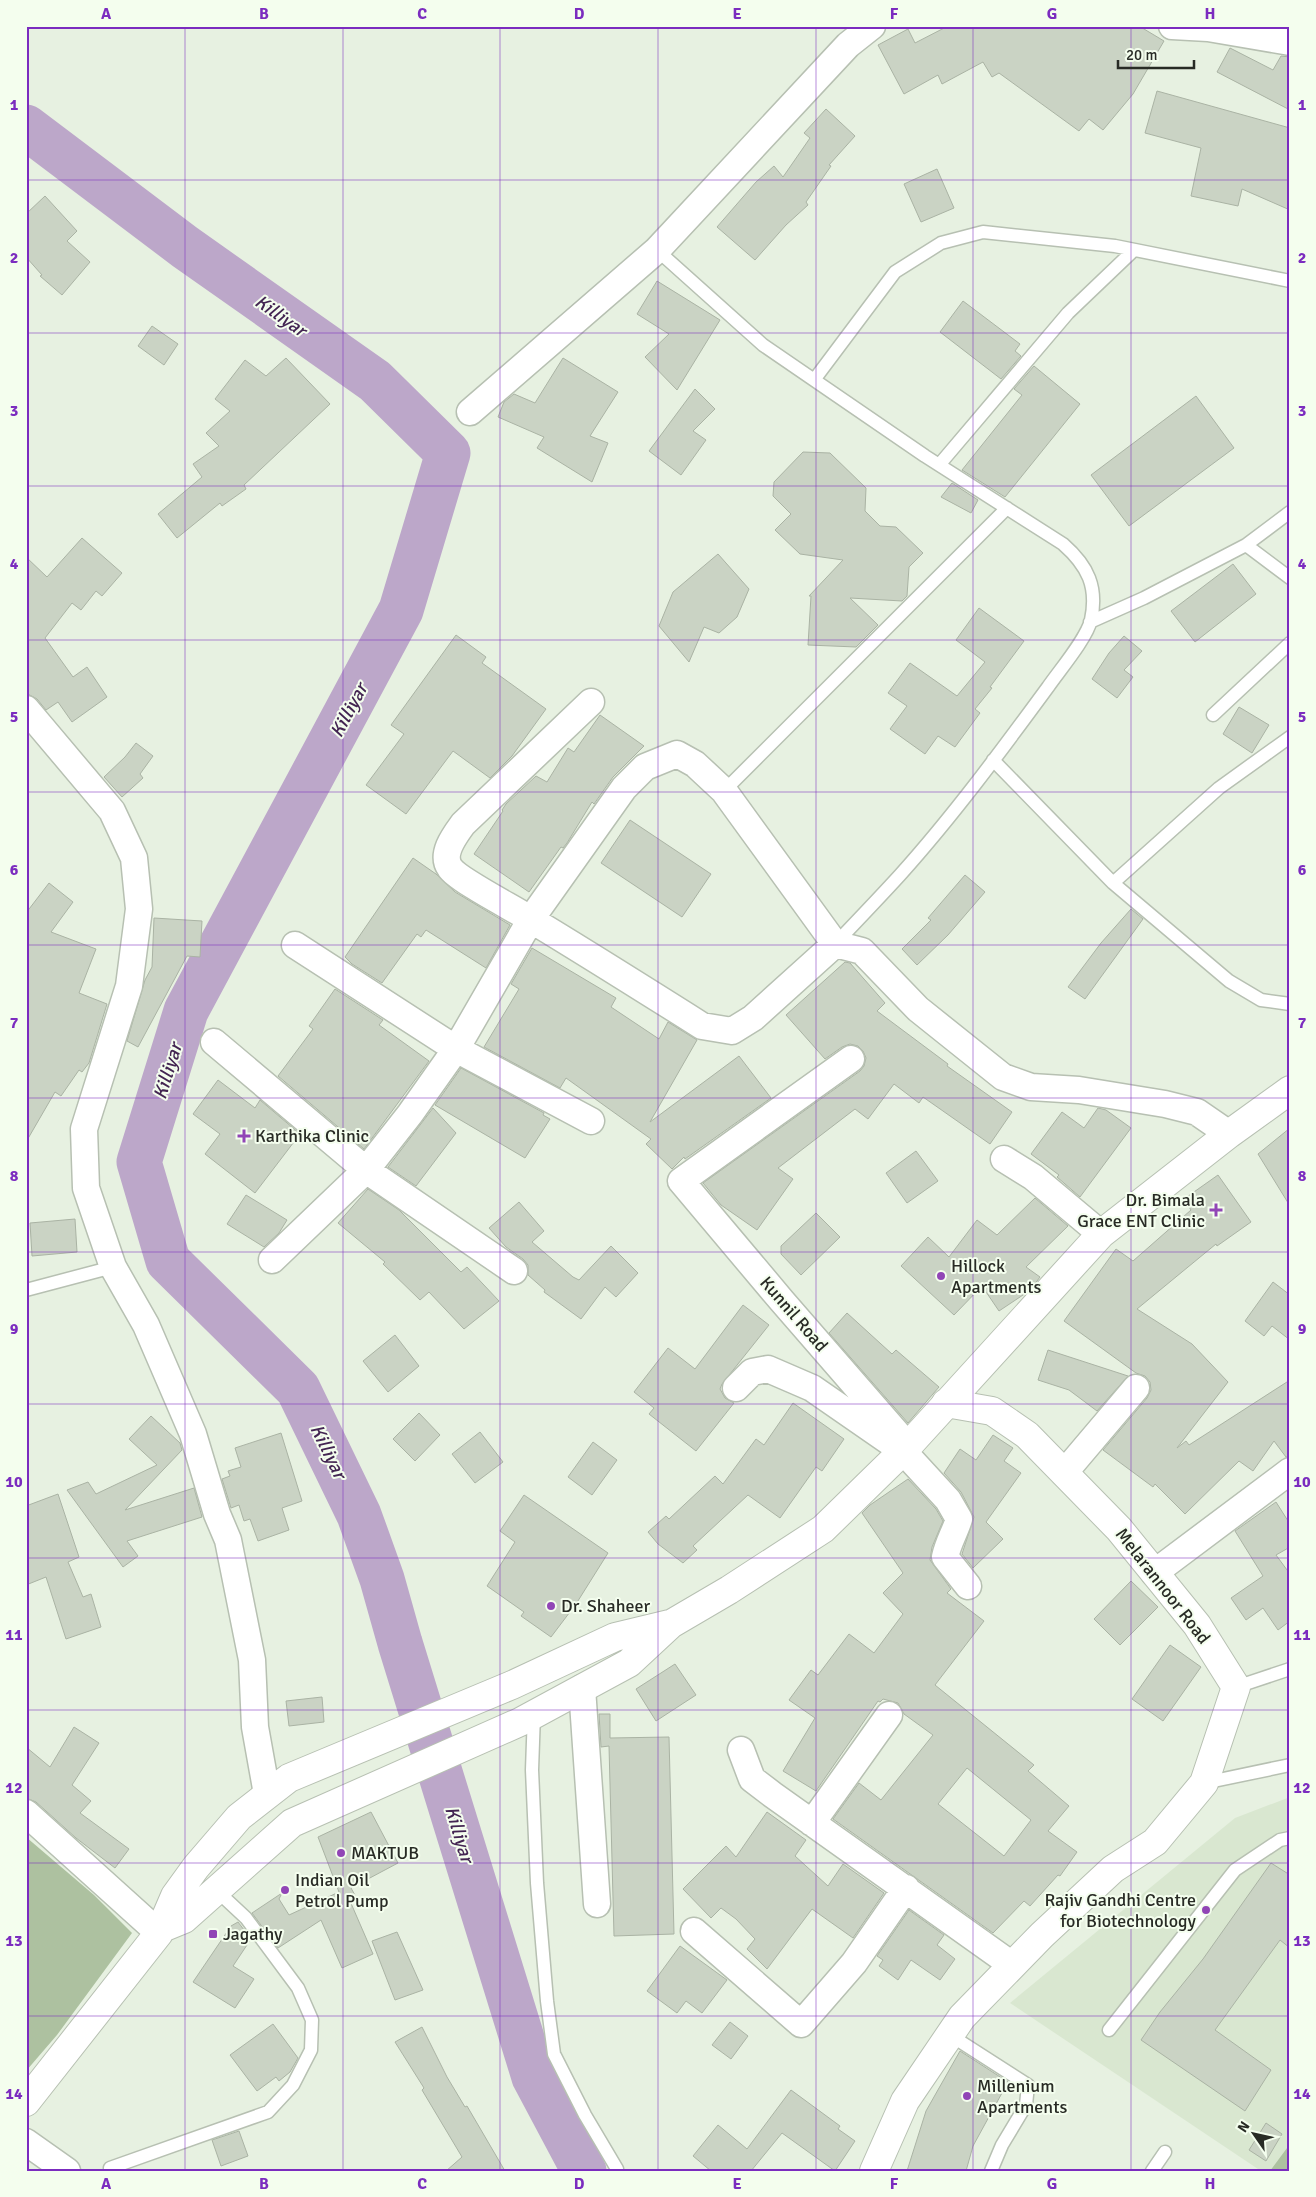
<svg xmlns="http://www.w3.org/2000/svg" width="1316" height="2197" font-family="Signika,sans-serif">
<rect width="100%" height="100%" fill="#e7f1e1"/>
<path fill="#d9e7d0" d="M 1290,1797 L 1290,2171 L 1261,2171 L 1010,2003 L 1235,1818 Z"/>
<path fill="#adc1a0" d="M 26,1837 L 94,1895 L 132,1933 L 57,2035 L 26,2071 Z
M 1290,2144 L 1290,2171 L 1270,2171 Z"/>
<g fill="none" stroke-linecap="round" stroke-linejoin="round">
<path stroke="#bca7c9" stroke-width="45" d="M 26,127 L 185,247 L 375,381 L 448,453 L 401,610 L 186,1011 L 139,1162 L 168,1261 L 298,1389 L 359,1515 L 382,1579 L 400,1643 L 534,2077 L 584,2171"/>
</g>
<path fill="#cad3c4" stroke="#aab3a4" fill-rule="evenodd" d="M 948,26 L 1139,26 L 1164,41 L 1133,94 L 1103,130 L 1089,119 L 1079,131 L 999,73 L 992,77 L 983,62 L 942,84 L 938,75 L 904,94 L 878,45 L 908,29 L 915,43 Z
M 1230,48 L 1273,70 L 1281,56 L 1290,57 L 1290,110 L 1217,72 Z
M 1157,91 L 1290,128 L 1290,210 L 1242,189 L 1238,206 L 1191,196 L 1201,148 L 1145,133 Z
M 826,109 L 855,136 L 829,165 L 831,166 L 806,202 L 808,205 L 786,225 L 755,260 L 717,227 L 756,182 L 774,166 L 783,177 L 810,138 L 804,133 Z
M 937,169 L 954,208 L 921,222 L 904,184 Z
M 45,196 L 77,231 L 67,241 L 90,262 L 62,295 L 40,276 L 42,275 L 26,257 L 26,214 Z
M 657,281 L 720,320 L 677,390 L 645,357 L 669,334 L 637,314 Z
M 963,301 L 1020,344 L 1015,351 L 1021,356 L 1001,379 L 940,332 Z
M 152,326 L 178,344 L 164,365 L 138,346 Z
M 286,358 L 330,404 L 244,485 L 246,489 L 222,506 L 220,503 L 177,538 L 158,514 L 202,477 L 193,464 L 219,446 L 206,433 L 230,411 L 215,399 L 245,360 L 266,376 Z
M 563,358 L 618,392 L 590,436 L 608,443 L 592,482 L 537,448 L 544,437 L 498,417 L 504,402 L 514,394 L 535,403 Z
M 1034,366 L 1080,404 L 1005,497 L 962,470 L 1022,395 L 1014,389 Z
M 695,389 L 715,409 L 693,431 L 706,440 L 681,475 L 649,451 Z
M 1196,396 L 1234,448 L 1129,526 L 1091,475 Z
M 803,452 L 830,453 L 866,488 L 865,511 L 880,526 L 896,527 L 923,553 L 909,567 L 907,596 L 902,601 L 850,598 L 878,625 L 856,647 L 808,645 L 811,596 L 809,596 L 843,560 L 800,554 L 775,530 L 791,514 L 773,496 L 774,482 Z
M 952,483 L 978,500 L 971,513 L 941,497 Z
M 82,538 L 122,573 L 102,596 L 96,591 L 81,610 L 72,603 L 45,638 L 73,677 L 87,667 L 107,697 L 72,722 L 58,702 L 46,710 L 37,699 L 26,693 L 26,557 L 47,577 Z
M 718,554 L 749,589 L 737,617 L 719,633 L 704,627 L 689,662 L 659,626 L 673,592 Z
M 1233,564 L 1256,594 L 1195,642 L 1171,611 Z
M 979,608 L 1024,641 L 990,687 L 992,688 L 975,709 L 980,713 L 955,747 L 938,736 L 925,754 L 890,729 L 907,706 L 888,693 L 910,663 L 957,696 L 985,662 L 956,640 Z
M 456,635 L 486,657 L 482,663 L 546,709 L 512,756 L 490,778 L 453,751 L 406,814 L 366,785 L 404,734 L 391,725 Z
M 1124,636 L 1142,651 L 1124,670 L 1133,677 L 1117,698 L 1092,679 L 1109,653 Z
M 1239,707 L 1269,725 L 1252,753 L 1223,734 Z
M 600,715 L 644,746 L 613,777 L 594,804 L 592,802 L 567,843 L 563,848 L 561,847 L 529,892 L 474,854 L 503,811 L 502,810 L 506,804 L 536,776 L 547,782 L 568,748 L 574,752 Z
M 136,743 L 153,756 L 140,774 L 143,778 L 122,797 L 104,777 L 125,757 Z
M 630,820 L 711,874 L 682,917 L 601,863 Z
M 413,858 L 436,874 L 455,892 L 510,925 L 486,968 L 426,930 L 421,937 L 417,934 L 382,983 L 352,964 L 345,957 Z
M 965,875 L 985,892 L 948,935 L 917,965 L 902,949 L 931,920 L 928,918 Z
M 49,883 L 73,902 L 51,932 L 96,949 L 79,993 L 107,1004 L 89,1063 L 82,1072 L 79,1070 L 61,1096 L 55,1092 L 26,1142 L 26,913 Z
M 1131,909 L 1143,919 L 1085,999 L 1068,987 L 1101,943 Z
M 154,918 L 202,921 L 200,957 L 187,956 L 138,1047 L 127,1041 L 145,980 L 152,967 Z
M 532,948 L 616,998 L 611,1007 L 659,1039 L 668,1022 L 697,1040 L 650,1122 L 739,1056 L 771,1098 L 685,1159 L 684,1157 L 672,1169 L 646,1144 L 651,1139 L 566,1078 L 560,1088 L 484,1047 L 519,989 L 511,984 Z
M 845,962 L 850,963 L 885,1003 L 877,1011 L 948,1064 L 947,1066 L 1012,1112 L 990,1144 L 923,1097 L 919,1103 L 894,1084 L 868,1119 L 855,1109 L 778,1168 L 793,1179 L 757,1230 L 721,1205 L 703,1183 L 860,1071 L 864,1066 L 866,1058 L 863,1051 L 858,1046 L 850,1044 L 842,1047 L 825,1059 L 786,1015 Z
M 335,989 L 383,1020 L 379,1025 L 429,1061 L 364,1149 L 278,1076 L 313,1029 L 309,1026 Z
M 461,1068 L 544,1113 L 543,1115 L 550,1119 L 525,1158 L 435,1105 Z
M 218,1080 L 255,1108 L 260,1100 L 300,1134 L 255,1193 L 205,1154 L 220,1134 L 193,1114 Z
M 433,1108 L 456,1133 L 416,1186 L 388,1167 Z
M 1098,1108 L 1106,1110 L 1131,1128 L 1080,1197 L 1057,1177 L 1059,1175 L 1031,1154 L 1062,1112 L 1084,1128 Z
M 1290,1128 L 1290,1206 L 1258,1154 Z
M 916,1151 L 938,1181 L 907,1203 L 886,1173 Z
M 1218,1175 L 1251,1222 L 1217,1246 L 1216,1244 L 1137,1309 L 1192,1344 L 1228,1382 L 1177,1448 L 1186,1441 L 1189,1445 L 1290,1380 L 1290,1456 L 1286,1457 L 1274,1441 L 1253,1471 L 1239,1461 L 1185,1514 L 1155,1484 L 1153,1487 L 1103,1450 L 1147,1398 L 1151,1390 L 1150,1382 L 1145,1376 L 1136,1373 L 1064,1321 L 1116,1249 L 1133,1261 L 1191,1210 L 1184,1199 Z
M 368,1189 L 399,1210 L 461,1272 L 467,1267 L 499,1301 L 464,1329 L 429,1292 L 420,1300 L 383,1264 L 385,1262 L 338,1223 Z
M 246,1195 L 287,1220 L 279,1233 L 264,1247 L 227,1224 Z
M 1035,1198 L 1068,1226 L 1026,1267 L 1040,1277 L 1037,1281 L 1026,1293 L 999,1311 L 982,1286 L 954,1315 L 901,1266 L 928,1237 L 949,1257 L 977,1220 L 997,1235 Z
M 519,1202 L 544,1231 L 532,1242 L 573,1277 L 579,1280 L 611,1246 L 638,1273 L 616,1297 L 605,1287 L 581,1319 L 544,1292 L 545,1290 L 528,1275 L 528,1265 L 523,1259 L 506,1247 L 489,1228 Z
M 816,1213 L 840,1237 L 801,1275 L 781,1254 L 781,1246 Z
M 75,1219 L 77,1252 L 32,1256 L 30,1223 Z
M 1273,1282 L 1290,1295 L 1290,1340 L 1272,1326 L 1264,1336 L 1245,1321 Z
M 743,1305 L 769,1325 L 722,1384 L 720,1389 L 725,1398 L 734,1403 L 696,1451 L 649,1414 L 654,1408 L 634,1392 L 668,1348 L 695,1369 Z
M 847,1313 L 892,1354 L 896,1350 L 939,1387 L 908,1423 L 829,1333 Z
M 395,1335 L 419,1366 L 388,1392 L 363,1361 Z
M 1048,1350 L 1128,1376 L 1097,1411 L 1069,1390 L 1038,1380 Z
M 793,1403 L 844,1439 L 822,1471 L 816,1467 L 780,1518 L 748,1495 L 693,1546 L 697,1550 L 683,1563 L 658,1544 L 648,1532 L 666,1516 L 669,1519 L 715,1476 L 723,1484 L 756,1439 L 764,1445 Z
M 419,1413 L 440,1435 L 415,1461 L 393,1439 Z
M 151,1416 L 180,1443 L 182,1450 L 125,1510 L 194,1488 L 202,1517 L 127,1541 L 138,1556 L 123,1567 L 67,1490 L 88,1482 L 96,1494 L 157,1465 L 129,1439 Z
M 480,1432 L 503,1462 L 475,1483 L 452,1454 Z
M 281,1433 L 302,1501 L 282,1508 L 289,1530 L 258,1541 L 250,1519 L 244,1521 L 239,1505 L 231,1508 L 222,1479 L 230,1476 L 228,1471 L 241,1467 L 235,1448 Z
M 993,1435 L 1013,1448 L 1004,1461 L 1021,1473 L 986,1522 L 1003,1539 L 973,1568 L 962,1554 L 974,1517 L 961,1492 L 944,1473 L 960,1449 L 976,1460 Z
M 593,1442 L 617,1460 L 592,1495 L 568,1477 Z
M 908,1479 L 936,1509 L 943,1521 L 932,1547 L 930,1560 L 951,1589 L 947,1593 L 984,1621 L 935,1685 L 1034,1765 L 1028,1771 L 1069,1806 L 1048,1831 L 1077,1852 L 1060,1876 L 1058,1875 L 1030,1906 L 1024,1901 L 993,1933 L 833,1819 L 859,1783 L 881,1800 L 933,1735 L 904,1714 L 898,1703 L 883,1699 L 880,1702 L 878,1701 L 816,1791 L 783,1771 L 815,1718 L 789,1700 L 811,1670 L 818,1675 L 849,1634 L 874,1653 L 903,1614 L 883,1593 L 903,1573 L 862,1513 L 870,1505 ZM 967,1768 L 1031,1820 L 1004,1856 L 938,1804 Z
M 58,1494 L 79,1557 L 68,1562 L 83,1597 L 91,1594 L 101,1627 L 66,1639 L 46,1577 L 26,1585 L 26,1506 Z
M 524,1495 L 608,1553 L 576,1604 L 551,1637 L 521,1616 L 524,1612 L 487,1586 L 515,1542 L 500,1531 Z
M 1276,1502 L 1290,1524 L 1290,1547 L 1276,1555 L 1290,1574 L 1290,1621 L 1278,1630 L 1263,1608 L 1246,1620 L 1231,1598 L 1263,1576 L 1235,1531 Z
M 1131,1581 L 1158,1607 L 1120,1645 L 1094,1619 Z
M 1170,1645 L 1201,1667 L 1163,1721 L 1132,1699 Z
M 675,1664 L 696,1695 L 656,1721 L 636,1689 Z
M 322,1697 L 324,1722 L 289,1726 L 286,1701 Z
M 599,1714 L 610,1714 L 610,1738 L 669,1737 L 674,1934 L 614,1936 L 609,1746 L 601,1747 Z
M 74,1727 L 99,1743 L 72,1785 L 91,1801 L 80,1813 L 129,1849 L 115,1868 L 76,1838 L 36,1802 L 26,1798 L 26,1747 L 50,1767 Z
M 371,1812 L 398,1863 L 351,1888 L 356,1897 L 350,1901 L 373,1954 L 342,1968 L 321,1920 L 278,1948 L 252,1913 L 282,1893 L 279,1899 L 289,1915 L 339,1892 L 318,1837 Z
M 767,1812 L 806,1840 L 795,1856 L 828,1886 L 843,1864 L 884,1893 L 853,1938 L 812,1909 L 767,1969 L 747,1949 L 755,1939 L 736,1919 L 721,1908 L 711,1918 L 683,1889 L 726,1846 L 736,1857 Z
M 1271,1863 L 1290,1875 L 1290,1948 L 1280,1940 L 1215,2030 L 1271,2070 L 1245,2111 L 1141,2040 L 1160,2012 L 1203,1959 Z
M 909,1910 L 944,1935 L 937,1945 L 955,1959 L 940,1980 L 911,1960 L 898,1980 L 879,1966 L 883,1960 L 877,1956 Z
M 238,1922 L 251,1939 L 233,1966 L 254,1979 L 235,2008 L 193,1982 L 231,1926 Z
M 397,1932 L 423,1990 L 395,2000 L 372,1941 Z
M 680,1946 L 727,1980 L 702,2013 L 686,2001 L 677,2013 L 647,1991 Z
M 730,2022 L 748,2036 L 731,2059 L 712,2045 Z
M 273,2024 L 298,2058 L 290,2072 L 279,2081 L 276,2077 L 257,2091 L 230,2055 Z
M 422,2027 L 447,2077 L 465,2107 L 467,2106 L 505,2171 L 446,2171 L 462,2157 L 422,2090 L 424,2088 L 395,2042 Z
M 960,2051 L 1008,2082 L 973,2146 L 966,2171 L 907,2171 L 926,2111 Z
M 791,2090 L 840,2126 L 838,2129 L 855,2141 L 835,2171 L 782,2133 L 751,2171 L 711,2171 L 693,2156 L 718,2125 L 747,2149 Z
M 1266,2123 L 1282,2134 L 1266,2161 L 1249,2150 Z
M 239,2131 L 248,2156 L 221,2166 L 212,2140 Z"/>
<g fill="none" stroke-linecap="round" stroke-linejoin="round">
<g stroke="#b7c0b2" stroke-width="15">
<path id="service" d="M 657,250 L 763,345 L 925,456 L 1063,544 C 1088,566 1098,587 1091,620 C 1087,638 1059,671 1048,687 C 1001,751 953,816 900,875 C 879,898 857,921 835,944
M 814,380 L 895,272 L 941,243 L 983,232 L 1115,246 L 1290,281
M 939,465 L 1068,313 L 1134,250
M 1246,545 L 1290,578
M 1090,622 L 1144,598 L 1246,545 L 1290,512
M 1213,715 L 1290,643
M 993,760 L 1113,883 L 1229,981 L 1261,1000 L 1290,1004
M 724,791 L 1007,508
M 1113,883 L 1219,788 L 1290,737
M 26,1290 L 113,1267
M 1236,1687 L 1290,1669
M 534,1713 L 532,1770 L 537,1883 L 547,2001 L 554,2054 L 585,2115 L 617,2169
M 1204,1783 L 1290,1765
M 1109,2030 L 1235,1870 L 1280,1840 L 1290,1838
M 950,2035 L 1028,2085 L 1026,2105 L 1002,2145 L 991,2171
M 110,2168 L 268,2112 L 293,2085 L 311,2050 L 312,2020 L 298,1988 L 246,1918 L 216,1890
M 1152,2171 L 1165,2152"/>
</g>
<g stroke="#b7c0b2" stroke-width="29">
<path id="minor" d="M 1172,26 L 1208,28 L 1290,42
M 470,412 L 657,250 L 848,45 L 872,26
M 591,702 L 463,824 C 455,835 440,854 450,868 C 458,880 515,909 530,919 C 588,954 645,990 702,1026 L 732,1031 L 753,1018 L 835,944
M 26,709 L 112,811 L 134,858 L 139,909 L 129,986 L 84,1129 L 86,1188 L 113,1267 L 146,1325 L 193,1434 L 217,1514 L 228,1540 L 252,1660 L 255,1727 L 267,1794
M 295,945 L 456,1049 L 591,1121
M 214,1042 L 366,1170 L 514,1271
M 851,1059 L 681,1181 L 782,1301 L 908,1446
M 1004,1159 L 1033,1177 L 1101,1234
M 272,1260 L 366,1170 L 410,1114 L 456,1049 L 531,919 L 624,788 L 645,767 L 677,754 L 695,764 L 724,791 L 835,944 L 862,951 L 918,1009 L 1003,1077 L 1031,1087 L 1079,1090 L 1165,1104 L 1197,1112 L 1229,1134
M 736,1388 L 752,1372 L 768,1369 L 812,1388 L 903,1451 L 948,1500 L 959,1519 C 955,1532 948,1543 945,1557 L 968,1586
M 1064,1473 L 1136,1388
M 1154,1573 L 1290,1471
M 582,1688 L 597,1904
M 741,1750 L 752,1779 L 773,1795 L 1012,1965
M 26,1813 L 159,1933
M 812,1823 L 889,1715
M 694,1931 L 801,2024 L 854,1963 L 906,1888
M 26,2142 L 67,2171"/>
</g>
<g stroke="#b7c0b2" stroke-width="30">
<path id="tertiary" d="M 874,2171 L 905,2101 L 962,2017 L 1042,1935 L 1113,1869 L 1155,1842 L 1204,1783 L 1236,1687 L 1197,1625 L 1119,1529 L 1027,1435 L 992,1411 L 946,1403"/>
</g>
<g stroke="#b7c0b2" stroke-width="30">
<path id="secondary" d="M 162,1928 L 184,1919 L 292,1823 L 520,1722 L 629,1663 L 671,1624 L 729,1590 L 823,1529 L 908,1446 L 1101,1234 L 1229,1134 L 1290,1090
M 26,2102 L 159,1933 L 175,1896 L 196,1867 L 239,1817 L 289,1778 L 512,1685 L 615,1637 L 669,1624"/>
</g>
<use href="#service" stroke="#fff" stroke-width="12"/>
<use href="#minor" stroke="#fff" stroke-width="26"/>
<use href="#tertiary" stroke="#fff" stroke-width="28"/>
<use href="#secondary" stroke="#fff" stroke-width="28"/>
</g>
<path fill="none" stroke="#7b2cbf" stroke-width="1" stroke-opacity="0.55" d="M 185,26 L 185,2171M 343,26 L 343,2171M 500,26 L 500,2171M 658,26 L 658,2171M 816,26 L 816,2171M 973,26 L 973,2171M 1131,26 L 1131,2171M 26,180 L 1290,180M 26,333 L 1290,333M 26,486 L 1290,486M 26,640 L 1290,640M 26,792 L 1290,792M 26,945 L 1290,945M 26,1098 L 1290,1098M 26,1252 L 1290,1252M 26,1404 L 1290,1404M 26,1558 L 1290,1558M 26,1710 L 1290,1710M 26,1863 L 1290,1863M 26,2016 L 1290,2016"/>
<g fill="#9145b6" stroke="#f4feee" stroke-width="2">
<path d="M241.5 1128.5h5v5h5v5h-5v5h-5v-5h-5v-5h5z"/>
<path d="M1213.5 1202.5h5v5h5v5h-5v5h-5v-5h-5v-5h5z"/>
<circle cx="941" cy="1276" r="5"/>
<circle cx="551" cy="1606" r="5"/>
<circle cx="341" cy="1853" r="5"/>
<circle cx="285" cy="1890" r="5"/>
<circle cx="1206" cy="1910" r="5"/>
<rect x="208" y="1929" width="10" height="10" rx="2.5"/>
<circle cx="967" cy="2096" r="5"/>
</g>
<g text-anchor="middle" stroke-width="4" stroke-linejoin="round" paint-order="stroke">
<g font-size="18" fill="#282b25" stroke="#f4feee" text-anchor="start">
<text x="255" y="1142">Karthika Clinic</text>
<text x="1205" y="1206" text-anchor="end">Dr. Bimala<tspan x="1205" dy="21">Grace ENT Clinic</tspan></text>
<text x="951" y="1272">Hillock<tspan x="951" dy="21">Apartments</tspan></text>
<text x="561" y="1612">Dr. Shaheer</text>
<text x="351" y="1859">MAKTUB</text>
<text x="295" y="1886">Indian Oil<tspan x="295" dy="21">Petrol Pump</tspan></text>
<text x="1196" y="1906" text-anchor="end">Rajiv Gandhi Centre<tspan x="1196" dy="21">for Biotechnology</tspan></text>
<text x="223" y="1940">Jagathy</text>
<text x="977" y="2092">Millenium<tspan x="977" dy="21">Apartments</tspan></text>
</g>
<g font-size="18" fill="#282b25" stroke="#f4feee">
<text transform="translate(794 1314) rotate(49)" y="6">Kunnil Road</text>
<text transform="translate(1163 1586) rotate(52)" y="6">Melarannoor Road</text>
</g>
<g font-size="19" font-style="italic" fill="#432552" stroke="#f4feee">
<text transform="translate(281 315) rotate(35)" y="7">Killiyar</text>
<text transform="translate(348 710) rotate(-62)" y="7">Killiyar</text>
<text transform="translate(167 1071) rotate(-73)" y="7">Killiyar</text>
<text transform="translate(329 1451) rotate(64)" y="7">Killiyar</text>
<text transform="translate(460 1834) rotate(73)" y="7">Killiyar</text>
</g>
</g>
<rect width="1316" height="2197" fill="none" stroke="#f4feee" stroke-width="55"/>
<g transform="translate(1254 2134) rotate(304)" stroke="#f4feee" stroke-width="4" paint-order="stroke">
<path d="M0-4L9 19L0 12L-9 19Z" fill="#282b25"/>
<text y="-8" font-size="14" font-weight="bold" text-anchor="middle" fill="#282b25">N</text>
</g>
<path d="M1118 60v8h76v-8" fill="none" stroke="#282b25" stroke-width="2.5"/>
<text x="1126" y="60" font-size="15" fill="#282b25" stroke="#f4feee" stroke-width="4" paint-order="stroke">20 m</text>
<rect x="28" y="28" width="1260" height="2142" fill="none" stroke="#7b2cbf" stroke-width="2"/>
<g font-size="16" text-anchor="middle" font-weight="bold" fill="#7b2cbf">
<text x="106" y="19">A</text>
<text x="264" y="19">B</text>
<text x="422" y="19">C</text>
<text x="579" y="19">D</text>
<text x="737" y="19">E</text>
<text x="894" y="19">F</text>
<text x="1052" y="19">G</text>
<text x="1210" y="19">H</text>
<text x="14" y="110">1</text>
<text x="1302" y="110">1</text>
<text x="14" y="263">2</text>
<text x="1302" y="263">2</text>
<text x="14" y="416">3</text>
<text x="1302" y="416">3</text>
<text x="14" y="569">4</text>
<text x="1302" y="569">4</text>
<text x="14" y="722">5</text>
<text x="1302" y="722">5</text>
<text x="14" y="875">6</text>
<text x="1302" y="875">6</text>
<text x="14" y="1028">7</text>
<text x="1302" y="1028">7</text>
<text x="14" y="1181">8</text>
<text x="1302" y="1181">8</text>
<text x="14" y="1334">9</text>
<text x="1302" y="1334">9</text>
<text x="14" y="1487">10</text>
<text x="1302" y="1487">10</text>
<text x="14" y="1640">11</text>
<text x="1302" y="1640">11</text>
<text x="14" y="1793">12</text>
<text x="1302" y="1793">12</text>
<text x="14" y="1946">13</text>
<text x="1302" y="1946">13</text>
<text x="14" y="2099">14</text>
<text x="1302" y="2099">14</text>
<text x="106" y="2189">A</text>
<text x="264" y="2189">B</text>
<text x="422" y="2189">C</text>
<text x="579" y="2189">D</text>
<text x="737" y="2189">E</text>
<text x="894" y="2189">F</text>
<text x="1052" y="2189">G</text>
<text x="1210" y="2189">H</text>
</g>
</svg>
